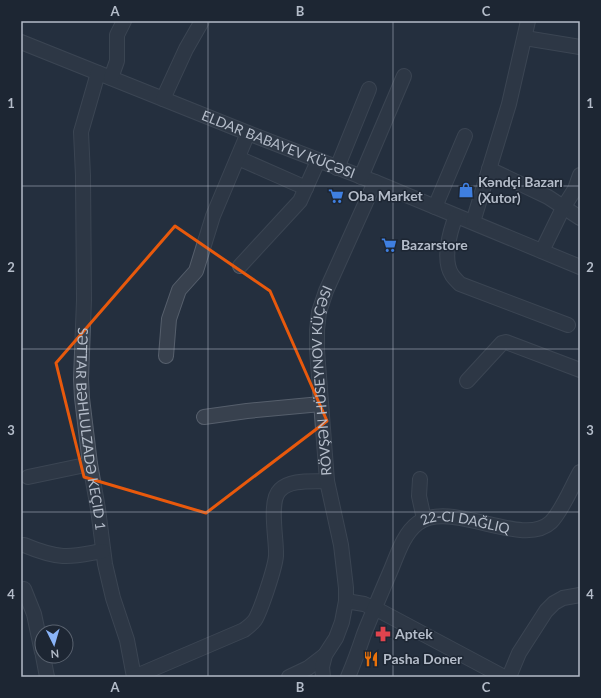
<svg xmlns="http://www.w3.org/2000/svg" width="601" height="698" font-family="Lato,sans-serif">
<rect width="100%" height="100%" fill="#242f3e"/>
<g fill="none" stroke-linecap="round" stroke-linejoin="round">
<g stroke="#565f6c" stroke-width="16">
<g id="minor">
<path d="M 525,38 L 580,47"/>
<path id="s1" d="M 21,42 L 248,133 L 375,182 L 580,267"/>
<path id="s2" d="M 98,73 L 81,132 L 83,176 L 84,300 L 81,379 L 82,398 L 90,464 L 98,509 L 105,564 L 113,598 L 127,640 L 134,677"/>
<path d="M 111,78 L 117,61 L 117,35 L 124,21"/>
<path d="M 163,99 L 186,49 L 202,21"/>
<path d="M 238,158 L 306,188"/>
<path d="M 337,168 L 369,89"/>
<path d="M 489,169 L 548,197 L 580,218"/>
<path d="M 361,177 L 404,76"/>
<path d="M 435,207 L 465,136"/>
<path d="M 456,216 C 450,231 442,260 452,275 C 454,278 457,281 460,284 L 568,325"/>
<path d="M 473,222 L 509,104 L 528,21"/>
<path d="M 542,251 L 563,208 L 575,189 L 580,175"/>
<path d="M 240,266 L 300,201 L 318,161"/>
<path d="M 166,356 L 169,319 L 179,290 L 196,271 L 213,216 L 248,133"/>
<path d="M 467,381 L 502,343 L 506,342 L 580,370"/>
<path d="M 204,417 L 247,411 L 321,404"/>
<path d="M 28,477 L 90,464"/>
<path d="M 420,479 L 419,496 L 424,519"/>
<path d="M 24,545 C 36,550 49,555 63,556 C 76,557 90,553 103,551"/>
<path d="M 24,589 L 34,614 L 42,652"/>
<path d="M 346,601 L 364,604 L 382,612 L 504,677"/>
<path d="M 43,656 L 47,677"/>
<path d="M 134,677 L 244,630 C 248,627 252,624 255,620 C 261,610 275,568 276,556 C 277,540 268,501 280,490 C 291,479 312,482 327,481"/>
<path d="M 289,677 L 308,668 L 325,655"/>
<path id="s3" d="M 323,677 L 322,667 L 325,655 L 336,638 L 342,622 L 346,601 L 346,588 L 341,545 L 327,481 L 317,350 L 317,330 L 319,312 L 326,291 L 375,182"/>
<path id="s4" d="M 348,677 C 354,663 359,649 364,634 C 372,614 381,593 390,572 C 397,556 403,534 418,523 C 451,499 523,549 551,522 C 562,511 572,486 580,472"/>
<path d="M 509,677 L 519,653 L 546,611 L 554,603 L 563,598 L 580,595"/>
</g>
</g>
<use href="#minor" stroke="#38414e" stroke-width="14"/>
</g>
<path d="M0 0H601V698H0ZM 175,226 L 270,291 L 327,421 L 206,513 L 84,477 L 56,363 Z" fill="#242f3e" fill-opacity=".55" fill-rule="evenodd"/>
<path fill="none" stroke="#e8590c" stroke-width="3" stroke-linejoin="round" d="M 175,226 L 270,291 L 327,421 L 206,513 L 84,477 L 56,363 Z"/>
<path fill="none" stroke="#b4bcc9" stroke-width="1" stroke-opacity="0.55" d="M 208,21 L 208,677M 393,21 L 393,677M 21,186 L 580,186M 21,349 L 580,349M 21,512 L 580,512"/>
<defs>
<g id="shop-bare" transform="scale(1.2)"><path d="M-5-2.5h2.3a2.7 3.5 0 0 1 5.4 0H5L5.5 6h-11ZM-1.5-2.5h3a1.5 2.3 0 0 0-3 0Z" fill="#3f7fe0" stroke="#1d2633" stroke-width="2.5" paint-order="stroke"/></g>
<g id="supermarket-bare" transform="scale(1.2)"><path d="M-6-5.5h2.5l.6 2H6L4.5 2H-2.5L-4.4-4H-6ZM-1.5 3.2a1.3 1.3 0 1 0 .1 0ZM3 3.2a1.3 1.3 0 1 0 .1 0Z" fill="#3f7fe0" stroke="#1d2633" stroke-width="2.5" paint-order="stroke"/></g>
<g id="pharmacy-bare" transform="scale(1.2)"><path d="M-2-6h4v4h4v4h-4v4h-4v-4h-4v-4h4Z" fill="#e0444e" stroke="#1d2633" stroke-width="2.5" paint-order="stroke"/></g>
<g id="restaurant-bare" transform="scale(1.2)"><path d="M-5-6h1v4h1v-4h1v4h1v-4h1v5L-1.5 .5V6h-2V.5L-5-1ZM5-6V6H3V1.5H1.5Q1.5-4 5-6Z" fill="#e8710a" stroke="#1d2633" stroke-width="2.5" paint-order="stroke"/></g>
</defs>
<g fill-rule="evenodd">
<use href="#shop-bare" x="466" y="190"/>
<use href="#supermarket-bare" x="336" y="196"/>
<use href="#supermarket-bare" x="389" y="245"/>
<use href="#pharmacy-bare" x="383" y="634"/>
<use href="#restaurant-bare" x="371" y="659"/>
</g>
<g text-anchor="middle" stroke-width="3" stroke-linejoin="round" paint-order="stroke">
<g font-size="14" fill="#b4bcc9" stroke="#1d2633">
<text dy="5" stroke="none"><textPath href="#s1" startOffset="277">ELDAR BABAYEV KÜÇƏSI</textPath></text>
<text dy="5" stroke="none"><textPath href="#s3" startOffset="304">RÖVŞƏN HÜSEYNOV KÜÇƏSI</textPath></text>
<text dy="5" stroke="none"><textPath href="#s2" startOffset="359">SƏTTAR BƏHLULZADƏ KEÇID 1</textPath></text>
<text dy="5" stroke="none"><textPath href="#s4" startOffset="219">22-CI DAĞLIQ</textPath></text>
</g>
<g font-size="14" font-weight="bold" fill="#b4bcc9" stroke="#1d2633" text-anchor="start">
<text x="478" y="187">Kəndçi Bazarı<tspan x="478" dy="16">(Xutor)</tspan></text>
<text x="348" y="201">Oba Market</text>
<text x="401" y="250">Bazarstore</text>
<text x="395" y="639">Aptek</text>
<text x="383" y="664">Pasha Doner</text>
</g>
</g>
<rect width="601" height="698" fill="none" stroke="#1d2633" stroke-width="44"/>
<g transform="translate(54 644) rotate(175)"><circle r="19" fill="#1d2633" stroke="#59626f"/>
<path d="M0-3L7 15L0 10L-7 15Z" fill="#8ab4f8"/>
<text y="-6" font-size="11" font-weight="bold" text-anchor="middle" fill="#b4bcc9">N</text>
</g>
<rect x="22" y="22" width="557" height="654" fill="none" stroke="#b4bcc9" stroke-width="1.5"/>
<g font-size="13" text-anchor="middle" font-weight="bold" fill="#b4bcc9">
<text x="115" y="16">A</text>
<text x="300" y="16">B</text>
<text x="486" y="16">C</text>
<text x="11" y="108">1</text>
<text x="590" y="108">1</text>
<text x="11" y="272">2</text>
<text x="590" y="272">2</text>
<text x="11" y="435">3</text>
<text x="590" y="435">3</text>
<text x="11" y="599">4</text>
<text x="590" y="599">4</text>
<text x="115" y="692">A</text>
<text x="300" y="692">B</text>
<text x="486" y="692">C</text>
</g>
</svg>
